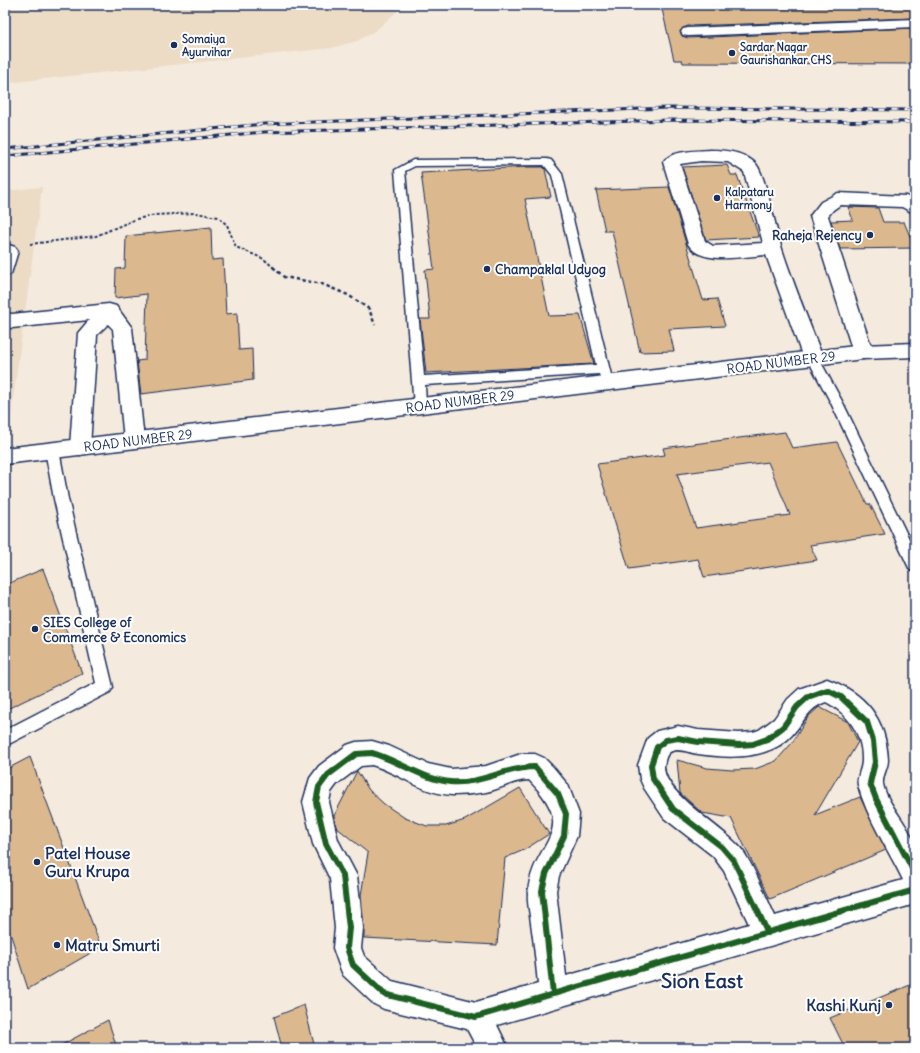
<svg xmlns="http://www.w3.org/2000/svg" width="920" height="1053" font-family="Delius,sans-serif">
<rect width="100%" height="100%" fill="#f4eadd"/>
<filter id="ink" filterUnits="userSpaceOnUse"><feTurbulence type="fractalNoise" baseFrequency=".025" numOctaves="2"/><feDisplacementMap in="SourceGraphic" scale="8" xChannelSelector="R" yChannelSelector="G"/><feConvolveMatrix kernelMatrix="1 2 1 2 8 2 1 2 1" color-interpolation-filters="sRGB"/></filter>
<g filter="url(#ink)">
<path fill="#ecdbc5" d="M 5,5 L 404,5 L 376,30 L 357,41 L 331,48 L 5,83 Z
M 42,187 L 6,450 L 5,450 L 5,191 Z"/>
<path fill="#dbb88d" stroke="#1b2f5e" fill-rule="evenodd" d="M 661,5 L 915,5 L 915,18 L 688,26 L 683,28 L 680,31 L 682,36 L 688,38 L 915,28 L 915,64 L 683,63 L 682,60 L 674,60 Z
M 727,165 L 731,175 L 737,175 L 759,237 L 706,240 L 682,167 Z
M 527,167 L 543,167 L 545,169 L 551,197 L 525,199 L 549,316 L 580,315 L 594,364 L 426,373 L 420,319 L 430,319 L 425,270 L 434,269 L 421,173 Z
M 669,187 L 703,300 L 717,299 L 725,326 L 669,329 L 674,351 L 640,352 L 612,231 L 605,231 L 596,190 Z
M 848,207 L 878,208 L 883,222 L 904,222 L 915,248 L 840,249 L 831,221 L 853,220 Z
M 211,227 L 212,260 L 223,259 L 226,314 L 237,313 L 239,350 L 252,349 L 253,380 L 141,394 L 137,361 L 145,360 L 147,294 L 115,298 L 116,269 L 125,268 L 126,236 Z
M 785,432 L 792,448 L 837,442 L 867,504 L 870,504 L 885,534 L 810,545 L 817,560 L 704,577 L 698,559 L 629,569 L 597,464 L 665,455 L 663,448 ZM 768,462 L 790,515 L 696,528 L 677,474 Z
M 43,569 L 82,673 L 5,710 L 5,585 Z
M 819,707 L 848,722 L 858,742 L 815,815 L 860,797 L 886,850 L 770,899 L 731,818 L 702,813 L 680,793 L 677,760 L 707,768 L 732,770 L 755,769 L 776,761 L 792,743 L 808,717 Z
M 30,757 L 101,947 L 28,989 L 5,917 L 5,770 Z
M 357,771 L 369,790 L 384,804 L 405,818 L 427,826 L 446,826 L 465,820 L 520,788 L 549,834 L 524,850 L 505,858 L 497,945 L 364,938 L 364,928 L 361,895 L 368,853 L 336,827 L 334,816 Z
M 915,983 L 915,1048 L 845,1048 L 830,1018 Z
M 304,1005 L 315,1048 L 282,1048 L 274,1017 Z
M 108,1020 L 117,1048 L 56,1048 Z"/>
<g fill="none" stroke-linecap="round" stroke-linejoin="round">
<g stroke="#1b2f5e" stroke-width="3">
<path id="service" d="M 547,159 L 551,160 L 562,174 L 613,383 L 611,386 L 603,386 L 599,374 L 425,385 L 426,406 L 425,409 L 420,411 L 415,409 L 414,406 L 395,170 L 413,160 ZM 544,165 L 552,175 L 596,365 L 424,376 L 405,171 L 415,166 Z
M 813,353 L 817,355 L 843,403 L 915,551 L 915,572 L 910,570 L 831,403 L 807,358 L 809,355 Z
M 52,445 L 57,446 L 59,450 L 68,499 L 113,687 L 110,692 L 5,746 L 5,730 L 96,683 L 54,499 L 45,450 L 47,446 Z"/>
</g>
<g stroke="#1b2f5e" stroke-width="3">
<path id="minor" d="M 915,19 L 915,27 L 688,36 L 683,35 L 681,32 L 683,29 L 688,28 Z
M 710,150 C 726,150 744,152 756,164 C 766,176 776,231 782,249 C 794,286 809,322 823,358 L 820,363 L 813,365 L 806,363 L 803,358 L 766,255 C 744,256 701,266 688,244 L 663,162 C 671,150 697,151 710,150 ZM 701,161 L 728,162 L 744,172 L 763,243 L 713,246 L 705,241 L 680,164 Z
M 838,193 L 906,196 L 915,200 L 915,214 L 902,207 L 840,205 L 833,210 L 828,216 L 873,352 L 870,357 L 863,359 L 856,357 L 853,352 L 810,216 L 821,202 Z
M 9,245 L 15,247 L 18,251 L 11,274 L 5,276 L 5,246 Z
M 109,304 L 116,306 L 132,328 L 144,440 L 141,446 L 134,448 L 127,446 L 124,440 L 113,329 L 108,324 L 97,335 L 90,447 L 87,453 L 80,455 L 73,453 L 70,447 L 78,333 L 89,320 L 12,328 L 5,327 L 5,313 L 12,314 Z
M 827,679 C 865,693 886,718 888,760 C 888,768 882,776 883,784 C 887,805 910,825 915,846 C 918,857 915,890 915,904 L 497,1025 L 508,1048 L 477,1048 L 467,1029 L 384,1009 L 374,1004 L 343,975 L 339,965 L 333,948 L 335,928 L 330,879 L 313,844 L 303,802 L 310,778 L 319,766 L 347,745 L 356,742 L 372,741 L 389,746 L 428,764 L 451,769 L 486,766 L 521,754 L 535,754 L 544,758 L 553,767 L 568,785 L 579,814 L 577,836 L 559,876 L 556,891 L 566,976 L 749,924 L 724,871 L 713,856 L 664,818 L 644,788 L 640,779 L 638,765 L 648,738 L 657,731 L 678,726 L 698,730 L 739,733 L 753,732 L 759,730 L 774,719 L 788,699 L 799,689 ZM 826,702 C 849,714 863,735 862,761 C 862,769 856,778 858,785 C 867,818 888,849 903,880 L 775,916 C 766,897 754,867 743,851 C 727,828 655,791 665,761 C 666,757 667,753 672,751 C 679,748 690,753 698,754 C 721,757 745,759 767,751 C 776,748 786,742 792,735 C 804,722 808,708 826,702 ZM 372,765 C 399,773 423,794 452,795 C 462,795 475,794 486,792 C 501,789 514,780 529,780 C 582,834 532,840 528,893 C 527,903 530,913 531,923 C 534,943 536,964 538,984 L 476,1002 L 392,981 L 364,956 L 361,948 L 363,928 L 357,876 L 338,840 L 329,802 L 331,792 L 337,784 L 361,766 Z"/>
</g>
<g stroke="#1b2f5e" stroke-width="3">
<path id="secondary" d="M 915,343 L 915,357 L 863,359 L 5,464 L 5,448 L 863,345 Z"/>
</g>
<path stroke="#1b2f5e" stroke-width="2" stroke-dasharray="3 2" stroke-linecap="butt" d="M 30,244 L 96,236 L 136,219 L 156,215 L 196,213 L 218,217 L 227,225 L 236,247 L 264,259 L 274,268"/>
<path stroke="#1b2f5e" stroke-width="2.5" stroke-dasharray="3.5 3" stroke-linecap="butt" d="M 273,267 L 284,277 L 322,284 L 348,295 L 369,309 L 375,325"/>
<use href="#service" fill="#fff" fill-rule="evenodd"/>
<use href="#minor" fill="#fff" fill-rule="evenodd"/>
<use href="#secondary" fill="#fff" fill-rule="evenodd"/>
<g stroke="#1b2f5e" stroke-width="3">
<path id="rail" d="M 5,149 L 264,124 L 667,108 L 915,110
M 5,156 L 264,132 L 671,120 L 915,122"/>
</g>
<use href="#rail" stroke="#fff" stroke-width="2" stroke-dasharray="6" stroke-linecap="butt"/>
<g stroke="#fff" stroke-width="8">
<path id="cycleway" d="M 372,753 C 399,761 422,779 450,782 C 480,785 506,767 535,767 L 558,794 L 566,814 L 564,836 L 546,874 L 542,891 L 553,994 L 476,1017 L 384,994 L 353,965 L 347,948 L 349,928 L 343,876 L 326,844 L 316,802 L 319,787 L 328,775 L 356,754 Z
M 768,933 L 734,861 L 722,847 L 673,809 L 653,779 L 651,765 L 657,747 L 666,740 L 678,738 L 698,742 L 739,745 L 753,744 L 767,739 L 783,727 L 797,707 L 808,697 L 827,690 L 841,697 L 867,722 L 873,741 L 875,762 L 870,783 L 876,799 L 915,874
M 553,994 L 915,890"/>
</g>
<use href="#cycleway" stroke="#1b5e20" stroke-width="6"/>
</g>
</g>
<g fill="#1b2f5e" stroke="#fff" stroke-width="1.5">
<circle cx="174" cy="45" r="4"/>
<circle cx="732" cy="53" r="4"/>
<circle cx="717" cy="198" r="4"/>
<circle cx="870" cy="235" r="4"/>
<circle cx="487" cy="269" r="4"/>
<circle cx="35" cy="629" r="4"/>
<circle cx="37" cy="862" r="4"/>
<circle cx="57" cy="945" r="4"/>
<circle cx="889" cy="1005" r="4"/>
</g>
<g text-anchor="middle" stroke-width="4" stroke-linejoin="round" paint-order="stroke">
<g font-size="11" font-weight="bold" fill="#1b2f5e" stroke="#fff" text-anchor="start">
<text x="182" y="43">Somaiya<tspan x="182" dy="13">Ayurvihar</tspan></text>
<text x="740" y="51">Sardar Nagar<tspan x="740" dy="13">Gaurishankar CHS</tspan></text>
<text x="725" y="196">Kalpataru<tspan x="725" dy="13">Harmony</tspan></text>
</g>
<g font-size="13" font-weight="bold" fill="#1b2f5e" stroke="#fff" text-anchor="start">
<text x="862" y="240" text-anchor="end">Raheja Rejency</text>
<text x="495" y="274">Champaklal Udyog</text>
<text x="43" y="627">SIES College of<tspan x="43" dy="15">Commerce &amp; Economics</tspan></text>
</g>
<g font-size="13" fill="#1b2f5e" stroke="#fff">
<text transform="translate(781 362) rotate(-7)" y="5">ROAD NUMBER 29</text>
<text transform="translate(460 401) rotate(-7)" y="5">ROAD NUMBER 29</text>
<text transform="translate(138 440) rotate(-7)" y="5">ROAD NUMBER 29</text>
</g>
<g font-size="16" font-weight="bold" fill="#1b2f5e" stroke="#fff" text-anchor="start">
<text x="45" y="859">Patel House<tspan x="45" dy="18">Guru Krupa</tspan></text>
<text x="65" y="951">Matru Smurti</text>
<text x="881" y="1011" text-anchor="end">Kashi Kunj</text>
</g>
<g font-size="20" font-weight="bold" fill="#1b2f5e" stroke="#fff">
<text x="702" y="988">Sion East</text>
</g>
</g>
<rect width="920" height="1053" fill="none" stroke="#fff" stroke-width="20"/>
<rect x="10" y="10" width="900" height="1033" fill="none" stroke="#1b2f5e" stroke-width="1.5" filter="url(#ink)"/>
</svg>
